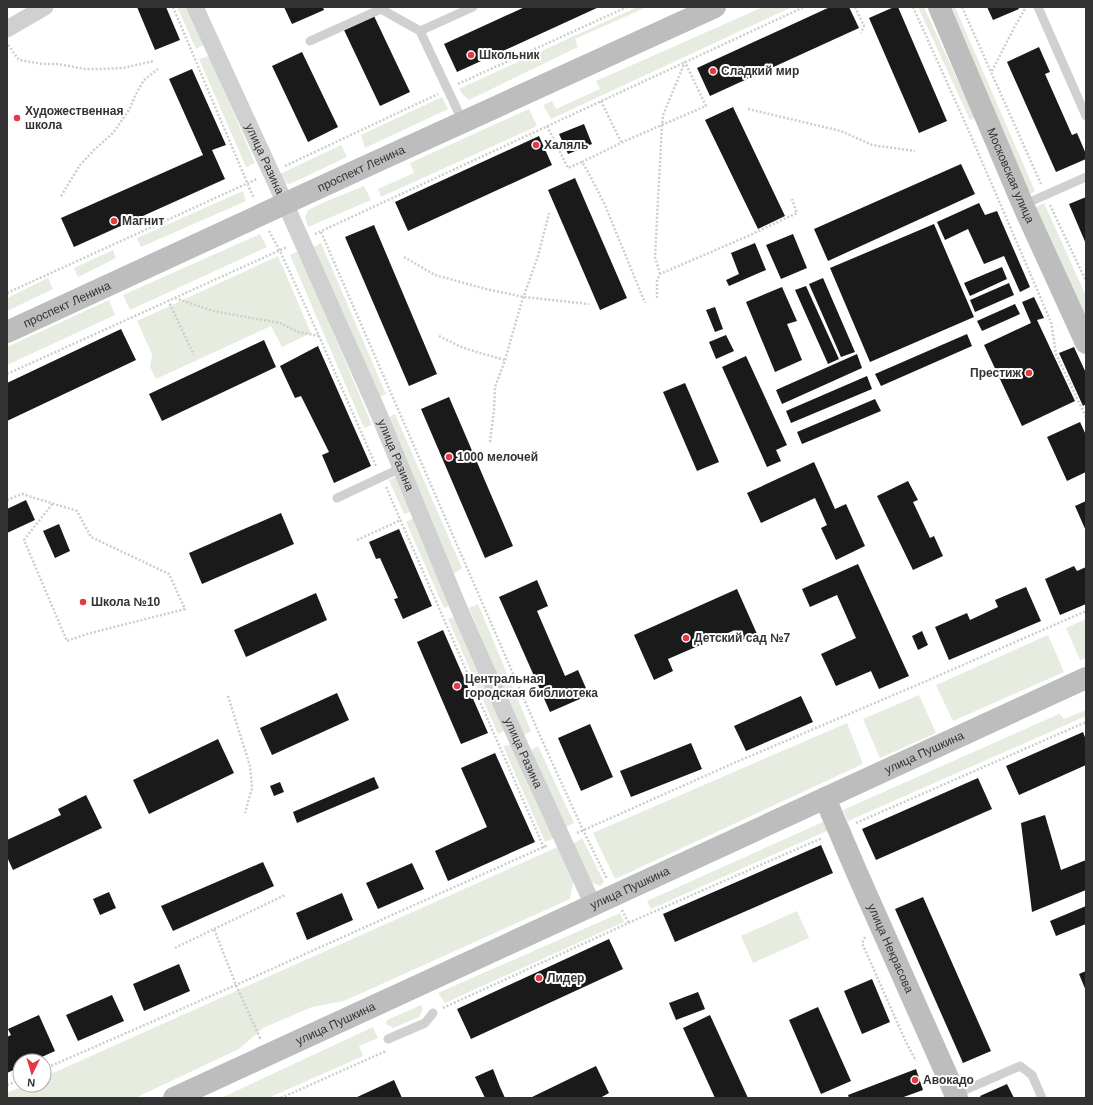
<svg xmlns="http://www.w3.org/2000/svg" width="1093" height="1105" font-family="Helvetica,sans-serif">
<rect width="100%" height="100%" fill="#fff"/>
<path fill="#e6ecdf" d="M 177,7 L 186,7 L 203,45 L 196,49 Z
M 637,7 L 647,7 L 575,39 L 578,47 L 469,100 L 463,95 L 459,89 Z
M 763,7 L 792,7 L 551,119 L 543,105 L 552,101 L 556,109 L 600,89 L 596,81 Z
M 918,7 L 924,7 L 975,118 L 970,120 Z
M 944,7 L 955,7 L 1035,191 L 1027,196 Z
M 209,56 L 255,163 L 246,167 L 199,59 Z
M 442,97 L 448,109 L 365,148 L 361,135 Z
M 529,109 L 537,126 L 381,197 L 378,189 L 414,173 L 410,163 Z
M 341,145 L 347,157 L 290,184 L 284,183 L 280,174 Z
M 364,186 L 371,200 L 308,227 L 305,218 L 308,210 L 327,201 Z
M 243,191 L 246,201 L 141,247 L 137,238 Z
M 1044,203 L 1086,296 L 1086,323 L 1034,208 Z
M 260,234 L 267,247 L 130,310 L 123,295 Z
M 321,243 L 386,394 L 379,397 L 311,248 Z
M 113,250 L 116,258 L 78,277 L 74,268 Z
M 299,251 L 372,425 L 364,428 L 290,255 Z
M 278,256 L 311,333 L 282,347 L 271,326 L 156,379 L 150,367 L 152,354 L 137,321 Z
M 48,278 L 53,289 L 7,311 L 7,298 Z
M 109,300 L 115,315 L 7,365 L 7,347 Z
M 395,414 L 462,568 L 452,575 L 387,418 Z
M 397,476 L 413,511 L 404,514 L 389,480 Z
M 415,517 L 453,604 L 444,608 L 406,522 Z
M 478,604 L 531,731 L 523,735 L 469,608 Z
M 456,617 L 506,730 L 498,734 L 448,619 Z
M 1086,619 L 1086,658 L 1080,660 L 1066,628 Z
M 1048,635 L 1064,672 L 953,721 L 936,685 Z
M 919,695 L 936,733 L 880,758 L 863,719 Z
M 1086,710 L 1086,716 L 848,821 L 843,810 L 1059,714 L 1064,719 Z
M 847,723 L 863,764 L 615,879 L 593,833 Z
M 512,744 L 554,838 L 545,842 L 503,746 Z
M 538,746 L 574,823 L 564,828 L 529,751 Z
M 825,821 L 829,830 L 651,909 L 647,901 Z
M 582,838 L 604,882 L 600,886 L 590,882 L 573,844 Z
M 560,846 L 574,877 L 570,899 L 344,1001 L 312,1007 L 263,1028 L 239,1049 L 135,1098 L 7,1098 L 7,1093 L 25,1085 L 44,1085 L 44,1077 Z
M 797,911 L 809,938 L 753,963 L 741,936 Z
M 620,913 L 624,922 L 445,1003 L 438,993 Z
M 421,1005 L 423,1009 L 419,1017 L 393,1028 L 386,1024 L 387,1020 Z
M 373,1027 L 378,1038 L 359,1046 L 363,1056 L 268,1098 L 221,1098 Z"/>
<path fill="#1a1a1a" d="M 137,7 L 166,7 L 180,40 L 155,50 Z
M 284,7 L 323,7 L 324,10 L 292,24 Z
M 525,7 L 599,7 L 457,72 L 444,44 Z
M 830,7 L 849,7 L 859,28 L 710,96 L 697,68 Z
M 894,7 L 898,7 L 947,121 L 919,133 L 869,18 Z
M 987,7 L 1018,7 L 1019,9 L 993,20 Z
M 374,16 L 410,92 L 380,106 L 344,30 Z
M 1039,47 L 1050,72 L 1045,74 L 1072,135 L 1077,133 L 1086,154 L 1086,159 L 1056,172 L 1007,62 Z
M 302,52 L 338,127 L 308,142 L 272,66 Z
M 192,69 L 226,145 L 212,150 L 225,179 L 74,247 L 61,218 L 203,155 L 169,79 Z
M 733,107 L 785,216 L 758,229 L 705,120 Z
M 584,124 L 592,144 L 568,154 L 559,134 Z
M 539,136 L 552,165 L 408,231 L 395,202 Z
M 961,164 L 975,194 L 828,261 L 814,229 Z
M 575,178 L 627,298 L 600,310 L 548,190 Z
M 1086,197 L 1086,244 L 1069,204 Z
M 979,203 L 985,215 L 997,211 L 1030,287 L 1020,292 L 1004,256 L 984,264 L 968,229 L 945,240 L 937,222 Z
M 934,224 L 974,317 L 870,362 L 830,268 Z
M 374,225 L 437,374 L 409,386 L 345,237 Z
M 793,234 L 807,268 L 781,279 L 766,245 Z
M 755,243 L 766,270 L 729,286 L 726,280 L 739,274 L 731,253 Z
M 1002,267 L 1007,279 L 970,296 L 964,283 Z
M 823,278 L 855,352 L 841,357 L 809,284 Z
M 1009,283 L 1014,295 L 975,312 L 970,300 Z
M 806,286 L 839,359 L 828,364 L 795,290 Z
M 782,287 L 797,321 L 787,324 L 802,360 L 775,372 L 746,302 Z
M 1034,297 L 1044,318 L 1037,320 L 1075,401 L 1022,426 L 984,345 L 1031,323 L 1022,302 Z
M 1015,304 L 1020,314 L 982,331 L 977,321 Z
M 715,307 L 723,329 L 715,332 L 706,310 Z
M 121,329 L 136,360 L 7,421 L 7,383 Z
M 967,334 L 972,346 L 881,386 L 875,374 Z
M 726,335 L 734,351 L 716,359 L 709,342 Z
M 264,340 L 276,367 L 162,421 L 149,394 Z
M 318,346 L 371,466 L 334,483 L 322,455 L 329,452 L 301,396 L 295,398 L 280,366 Z
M 1074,347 L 1086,373 L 1086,404 L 1083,406 L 1059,353 Z
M 857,354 L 862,368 L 782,404 L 776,390 Z
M 746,356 L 787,445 L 776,450 L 781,461 L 767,467 L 722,367 Z
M 867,376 L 872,389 L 791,423 L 786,411 Z
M 685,383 L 719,462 L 697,471 L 663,392 Z
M 449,397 L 513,546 L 485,558 L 421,409 Z
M 875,399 L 881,411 L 802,444 L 797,432 Z
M 1080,422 L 1086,435 L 1086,472 L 1067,481 L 1047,437 Z
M 814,462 L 835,509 L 846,504 L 865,546 L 836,560 L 821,528 L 827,525 L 815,498 L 761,523 L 747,493 Z
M 908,481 L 918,500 L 913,502 L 930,538 L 934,536 L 943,556 L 913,570 L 877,496 Z
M 26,500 L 35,520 L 7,533 L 7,509 Z
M 1086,501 L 1086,531 L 1075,506 Z
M 281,513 L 294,544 L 202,584 L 189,553 Z
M 59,524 L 70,551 L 55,558 L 43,531 Z
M 399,529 L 432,606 L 403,619 L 394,599 L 398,598 L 380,558 L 376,559 L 369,542 Z
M 858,564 L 909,676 L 879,689 L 871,671 L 836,686 L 821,654 L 856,638 L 837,595 L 810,607 L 802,589 Z
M 1074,566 L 1077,571 L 1086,567 L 1086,604 L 1060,615 L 1045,579 Z
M 537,580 L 548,606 L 537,611 L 565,676 L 578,670 L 589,695 L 550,712 L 499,597 Z
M 1026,587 L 1041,621 L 949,660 L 935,627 L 967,613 L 970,620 L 998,607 L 995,600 Z
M 737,589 L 757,634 L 740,641 L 735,630 L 668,659 L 673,671 L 654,680 L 634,635 Z
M 316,593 L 327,620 L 246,657 L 234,630 Z
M 443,630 L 488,733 L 461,744 L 417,642 Z
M 922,631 L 928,645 L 918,650 L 912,636 Z
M 337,693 L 349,720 L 272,755 L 260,728 Z
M 801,696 L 813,722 L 746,751 L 734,726 Z
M 590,724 L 613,777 L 581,791 L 558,738 Z
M 1083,732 L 1086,740 L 1086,765 L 1019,795 L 1006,766 Z
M 218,739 L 234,773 L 149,814 L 133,780 Z
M 691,743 L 702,769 L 631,797 L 620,771 Z
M 495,753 L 535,842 L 448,881 L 435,851 L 487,827 L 461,768 Z
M 374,777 L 379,788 L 297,823 L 293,812 Z
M 978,778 L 992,809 L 876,860 L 862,829 Z
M 280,782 L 284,792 L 274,796 L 270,786 Z
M 86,795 L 102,828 L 13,870 L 7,857 L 7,840 L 61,815 L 58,809 Z
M 1045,815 L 1061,870 L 1086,860 L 1086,890 L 1032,912 L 1021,823 Z
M 821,845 L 833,873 L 675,942 L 663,914 Z
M 263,862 L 274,886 L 173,931 L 161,906 Z
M 412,863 L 424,889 L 378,909 L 366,883 Z
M 109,892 L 116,908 L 100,915 L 93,899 Z
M 342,893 L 353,920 L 307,940 L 296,913 Z
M 923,897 L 991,1051 L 963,1063 L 895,909 Z
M 1086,906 L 1086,924 L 1056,936 L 1050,921 Z
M 609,939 L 623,969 L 471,1039 L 457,1009 Z
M 179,964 L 190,991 L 144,1011 L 133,984 Z
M 1086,971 L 1086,991 L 1079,974 Z
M 872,979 L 890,1022 L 862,1034 L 844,991 Z
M 698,992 L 705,1009 L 676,1020 L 669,1003 Z
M 112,995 L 124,1021 L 78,1041 L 66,1015 Z
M 818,1007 L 851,1081 L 821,1094 L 789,1020 Z
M 39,1015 L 55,1051 L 33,1061 L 20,1061 L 20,1067 L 7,1073 L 7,1037 L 11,1035 L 8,1029 Z
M 710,1015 L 748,1098 L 715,1098 L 683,1028 Z
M 596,1066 L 609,1093 L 600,1098 L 530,1098 Z
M 493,1069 L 500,1087 L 505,1098 L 485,1098 L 475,1077 Z
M 916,1069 L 923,1090 L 901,1098 L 849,1098 L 848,1095 Z
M 394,1080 L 402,1098 L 355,1098 Z
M 1007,1084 L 1014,1098 L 981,1098 L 980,1096 Z"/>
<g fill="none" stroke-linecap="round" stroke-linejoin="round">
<path stroke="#cdcdcd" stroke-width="2.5" stroke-dasharray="2 2" stroke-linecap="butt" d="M 173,7 L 254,199
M 855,7 L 864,26 L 861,33
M 913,7 L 968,129 L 1051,322 L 1056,354 L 1086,417
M 962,7 L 1041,184
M 8,45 L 19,60 L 43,64 L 58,64 L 85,69 L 99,69 L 123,68 L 154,61
M 992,71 L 1015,26 L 1026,7
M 458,84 L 627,7
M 601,101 L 621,142
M 748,109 L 841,131 L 872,145 L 915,151
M 547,126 L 568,168 L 582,162 L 588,172 L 605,205 L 645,303
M 582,162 L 627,140 L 706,106 L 685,62
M 285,166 L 438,94
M 61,196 L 80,165 L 94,150 L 113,133 L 129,110 L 136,94 L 144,80 L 158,69
M 1050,205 L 1086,281
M 269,231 L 280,251 L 319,336 L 376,466
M 321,232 L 541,738 L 583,830 L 607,879
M 315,234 L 804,7
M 404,257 L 435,275 L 486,289 L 524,297 L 589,304
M 660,274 L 655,257 L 662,125 L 663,115 L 685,62
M 7,293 L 257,179
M 175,298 L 213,311 L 280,323 L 298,332 L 319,336
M 657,298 L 657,280 L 660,274 L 748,236 L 797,213 L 792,199
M 168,300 L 194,355
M 439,336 L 461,347 L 480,353 L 505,360
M 7,374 L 287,247
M 490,442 L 494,410 L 495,387 L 505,360 L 521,304 L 538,256 L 549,213
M 386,487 L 544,848
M 7,500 L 22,494 L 77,511 L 91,537 L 169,574 L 185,609 L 87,634 L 67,641 L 24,540 L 53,503
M 357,540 L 401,520
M 228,696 L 250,766 L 252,788 L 245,813
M 856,823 L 1086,722
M 577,833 L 734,763 L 924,682 L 1086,611
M 622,910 L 629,924
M 214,929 L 285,895
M 865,937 L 862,943 L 906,1042 L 916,1061
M 175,948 L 214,929 L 236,985 L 260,1038 L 261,1037
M 443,1008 L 635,920 L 822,838
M 44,1069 L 236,985 L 548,845
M 7,1085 L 20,1080
M 281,1098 L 386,1051"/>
<path stroke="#d0d0d0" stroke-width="9" d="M 1038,7 L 1086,116
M 310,41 L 381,9 L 420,31
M 463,122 L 420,31 L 473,7
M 1023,205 L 1086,177
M 337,498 L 401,468
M 388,1039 L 425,1023 L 433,1013
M 956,1094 L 1020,1066 L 1032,1075 L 1042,1098"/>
<g stroke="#d0d0d0" stroke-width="17">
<path id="s1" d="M 195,7 L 285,203 L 378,412 L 458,606 L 520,746 L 593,905"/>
<path d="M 7,29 L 45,7"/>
</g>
<g stroke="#bdbdbd" stroke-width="22">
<path id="s2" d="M 939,7 L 1023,205 L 1086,343"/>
<path id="s3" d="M 7,332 L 360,169 L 715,7"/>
<path id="s4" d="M 825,798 L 857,873 L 957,1098"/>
<path id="s5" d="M 174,1098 L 1086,678"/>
</g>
</g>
<g fill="#e63946" stroke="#fff" stroke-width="1.5">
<circle cx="471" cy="55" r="4"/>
<circle cx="713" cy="71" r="4"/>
<circle cx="17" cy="118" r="4"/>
<circle cx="536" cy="145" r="4"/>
<circle cx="114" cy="221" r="4"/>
<circle cx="1029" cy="373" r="4"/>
<circle cx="449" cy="457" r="4"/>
<circle cx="83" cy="602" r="4"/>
<circle cx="686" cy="638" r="4"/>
<circle cx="457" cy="686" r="4"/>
<circle cx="539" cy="978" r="4"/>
<circle cx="915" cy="1080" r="4"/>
</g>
<g text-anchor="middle" stroke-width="4" stroke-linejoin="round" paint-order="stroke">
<g font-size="12" font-weight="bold" fill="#333" stroke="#fff" text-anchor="start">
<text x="479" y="59">Школьник</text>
<text x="721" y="75">Сладкий мир</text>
<text x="25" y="115">Художественная<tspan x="25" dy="14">школа</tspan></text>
<text x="544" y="149">Халяль</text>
<text x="122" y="225">Магнит</text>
<text x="1021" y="377" text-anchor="end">Престиж</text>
<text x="457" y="461">1000 мелочей</text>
<text x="91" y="606">Школа №10</text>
<text x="694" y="642">Детский сад №7</text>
<text x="465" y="683">Центральная<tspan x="465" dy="14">городская библиотека</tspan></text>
<text x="547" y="982">Лидер</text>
<text x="923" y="1084">Авокадо</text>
</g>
<g font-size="12" fill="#333" stroke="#fff">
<text dy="4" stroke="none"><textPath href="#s1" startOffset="167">улица Разина</textPath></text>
<text dy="4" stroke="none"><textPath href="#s3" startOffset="390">проспект Ленина</textPath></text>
<text dy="4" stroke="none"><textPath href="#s2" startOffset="183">Московская улица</textPath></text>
<text dy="4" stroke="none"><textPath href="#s3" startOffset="66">проспект Ленина</textPath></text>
<text dy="4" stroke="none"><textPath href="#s1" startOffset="491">улица Разина</textPath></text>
<text dy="4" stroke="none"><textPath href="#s5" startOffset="826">улица Пушкина</textPath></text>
<text dy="4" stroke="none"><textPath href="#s1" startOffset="815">улица Разина</textPath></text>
<text dy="4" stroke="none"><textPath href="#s5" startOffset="502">улица Пушкина</textPath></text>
<text dy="4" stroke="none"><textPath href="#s4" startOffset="164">улица Некрасова</textPath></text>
<text dy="4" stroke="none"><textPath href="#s5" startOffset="178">улица Пушкина</textPath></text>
</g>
</g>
<rect width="1093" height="1105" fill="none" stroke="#333333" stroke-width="16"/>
<g transform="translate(32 1073) rotate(185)"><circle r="19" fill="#ffffff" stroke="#adadad"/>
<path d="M0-3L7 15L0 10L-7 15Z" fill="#e63946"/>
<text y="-6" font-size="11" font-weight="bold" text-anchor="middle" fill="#333333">N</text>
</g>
</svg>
